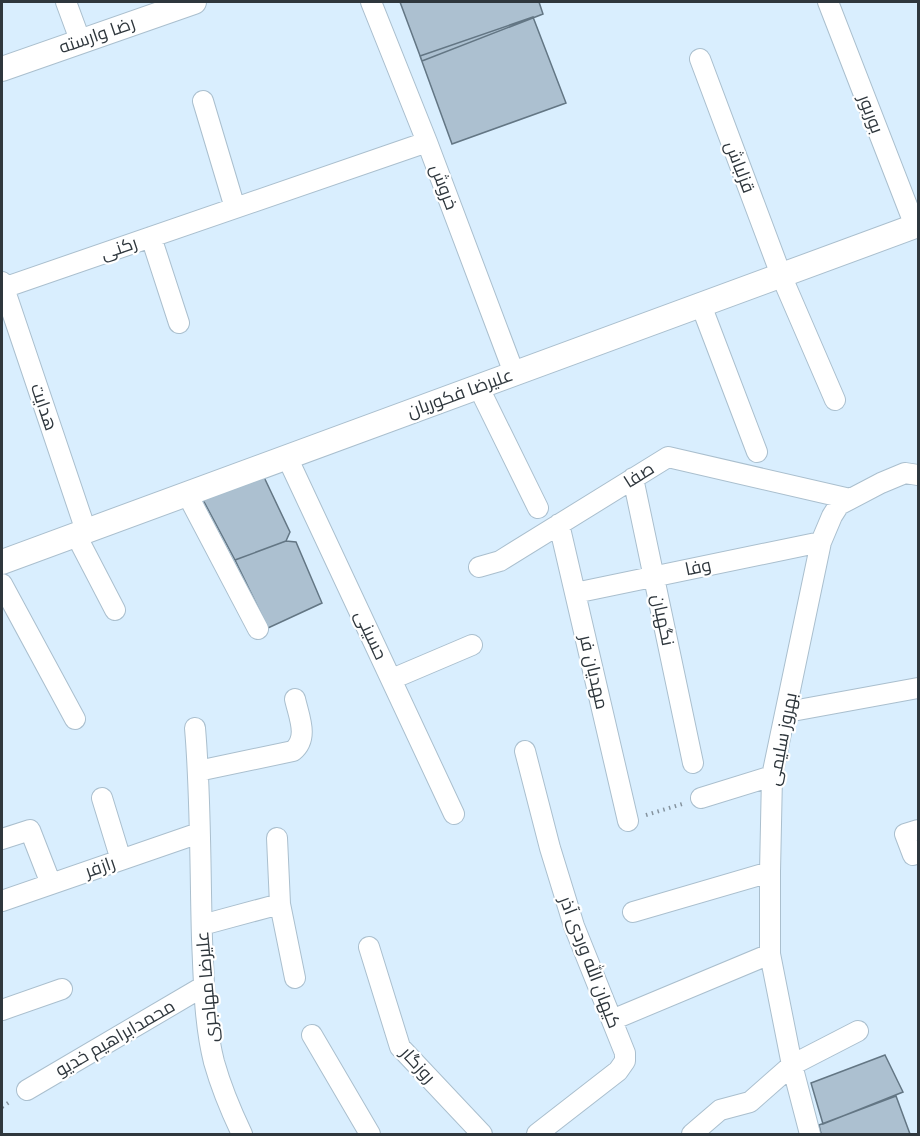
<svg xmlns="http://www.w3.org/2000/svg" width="920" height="1136" font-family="'Source Serif 4',Cairo,serif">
<rect width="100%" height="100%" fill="#d9eefe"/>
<path fill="#acc0d0" stroke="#637684" stroke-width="1.5" d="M 400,2 L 539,2 L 543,14 L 422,61 Z
M 533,17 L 566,103 L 452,144 L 420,56 Z
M 263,475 L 290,532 L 286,541 L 235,560 L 202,498 Z
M 286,541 L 296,542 L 322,603 L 268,628 L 235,560 Z
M 885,1055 L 903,1092 L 823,1124 L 811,1083 Z
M 896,1096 L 910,1134 L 821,1134 L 819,1125 Z"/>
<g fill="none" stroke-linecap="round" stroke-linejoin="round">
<g stroke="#aabfce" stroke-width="22">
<path id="minor" d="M 66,2 L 80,40
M 371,2 L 427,142 L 514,373
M 828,2 L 915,226
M 700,59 L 781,275 L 835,400
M 203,101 L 235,208
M 151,237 L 179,323
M 2,282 L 86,531
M 3,288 L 427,142
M 701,305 L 757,452
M 478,386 L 538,508
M 287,457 L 454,814
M 633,478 L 693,763
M 187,494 L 258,629
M 559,524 L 628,821
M 76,535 L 115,610
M 479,567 L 500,561 L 668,457 L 850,499
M 2,584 L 75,719
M 575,593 L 821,542
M 392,679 L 472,645
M 787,712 L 918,688
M 195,728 C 201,798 200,869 202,939 C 204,980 204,1022 214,1062 C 221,1087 231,1111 242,1134
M 525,751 L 550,848 L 574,926 L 625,1053 L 625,1061 L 618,1071 L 537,1134
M 198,771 L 293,751 C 309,738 299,717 295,699
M 102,798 L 121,860
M 701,798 L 772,776
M 277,838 L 280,904 L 295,978
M 2,839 L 30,830 L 51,884
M 913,855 L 905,834 L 918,830
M 2,901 L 199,833
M 633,912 L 770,872
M 202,925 L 280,904
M 369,947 L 400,1047 L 482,1134
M 2,1010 L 62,989
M 612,1020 L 770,954
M 312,1035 L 370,1134
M 27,1090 L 204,986
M 692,1134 L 720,1110 L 750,1102 L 792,1065 L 858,1031
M 810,1134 L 792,1065 L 770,954 L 770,872 L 772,776 L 821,542 L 832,516 L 839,505 L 881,483 L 905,473 L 918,475"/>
</g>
<g stroke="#aabfce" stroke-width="26">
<path id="tertiary" d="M 2,69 L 194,2
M 2,562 L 918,225"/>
</g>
<path stroke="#85939e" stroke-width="4" stroke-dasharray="1.5 4.5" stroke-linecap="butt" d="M 646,815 L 682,804
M 2,1107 L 11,1101"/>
<use href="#minor" stroke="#fff" stroke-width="20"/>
<use href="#tertiary" stroke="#fff" stroke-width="24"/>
</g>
<g text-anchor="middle" stroke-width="4.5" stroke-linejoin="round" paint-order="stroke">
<g font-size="18" fill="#2f373d" stroke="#fff">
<text transform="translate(97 35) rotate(-19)" y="6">رضا وارسته</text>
<text transform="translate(871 114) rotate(69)" y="6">بوربور</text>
<text transform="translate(740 167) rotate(69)" y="6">قزلباش</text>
<text transform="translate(444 187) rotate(69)" y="6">خروش</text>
<text transform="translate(119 248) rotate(-19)" y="6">رکنی</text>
<text transform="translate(460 393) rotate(-20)" y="6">علیرضا فکوریان</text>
<text transform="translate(44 407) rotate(71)" y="6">هدایت</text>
<text transform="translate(639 475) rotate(-32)" y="6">صفا</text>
<text transform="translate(698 567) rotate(-12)" y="6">وفا</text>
<text transform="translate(663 620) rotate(78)" y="6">نگهبان</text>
<text transform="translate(371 635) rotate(65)" y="6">حسینی</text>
<text transform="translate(594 672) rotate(77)" y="6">مهدیان فر</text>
<text transform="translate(782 739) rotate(-79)" y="6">بهروز سلیمی</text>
<text transform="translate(100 867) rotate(-19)" y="6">رازفر</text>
<text transform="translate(590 962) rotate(69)" y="6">کیهان الله وردی آذر</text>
<text transform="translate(207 987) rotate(-95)" y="6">علیرضا مهاجری</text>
<text transform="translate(115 1038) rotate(-30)" y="6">محمدابراهیم خدیو</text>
<text transform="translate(418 1065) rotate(48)" y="6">روزگار</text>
</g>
</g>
<rect width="920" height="1136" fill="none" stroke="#2f373d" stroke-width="6"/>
</svg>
